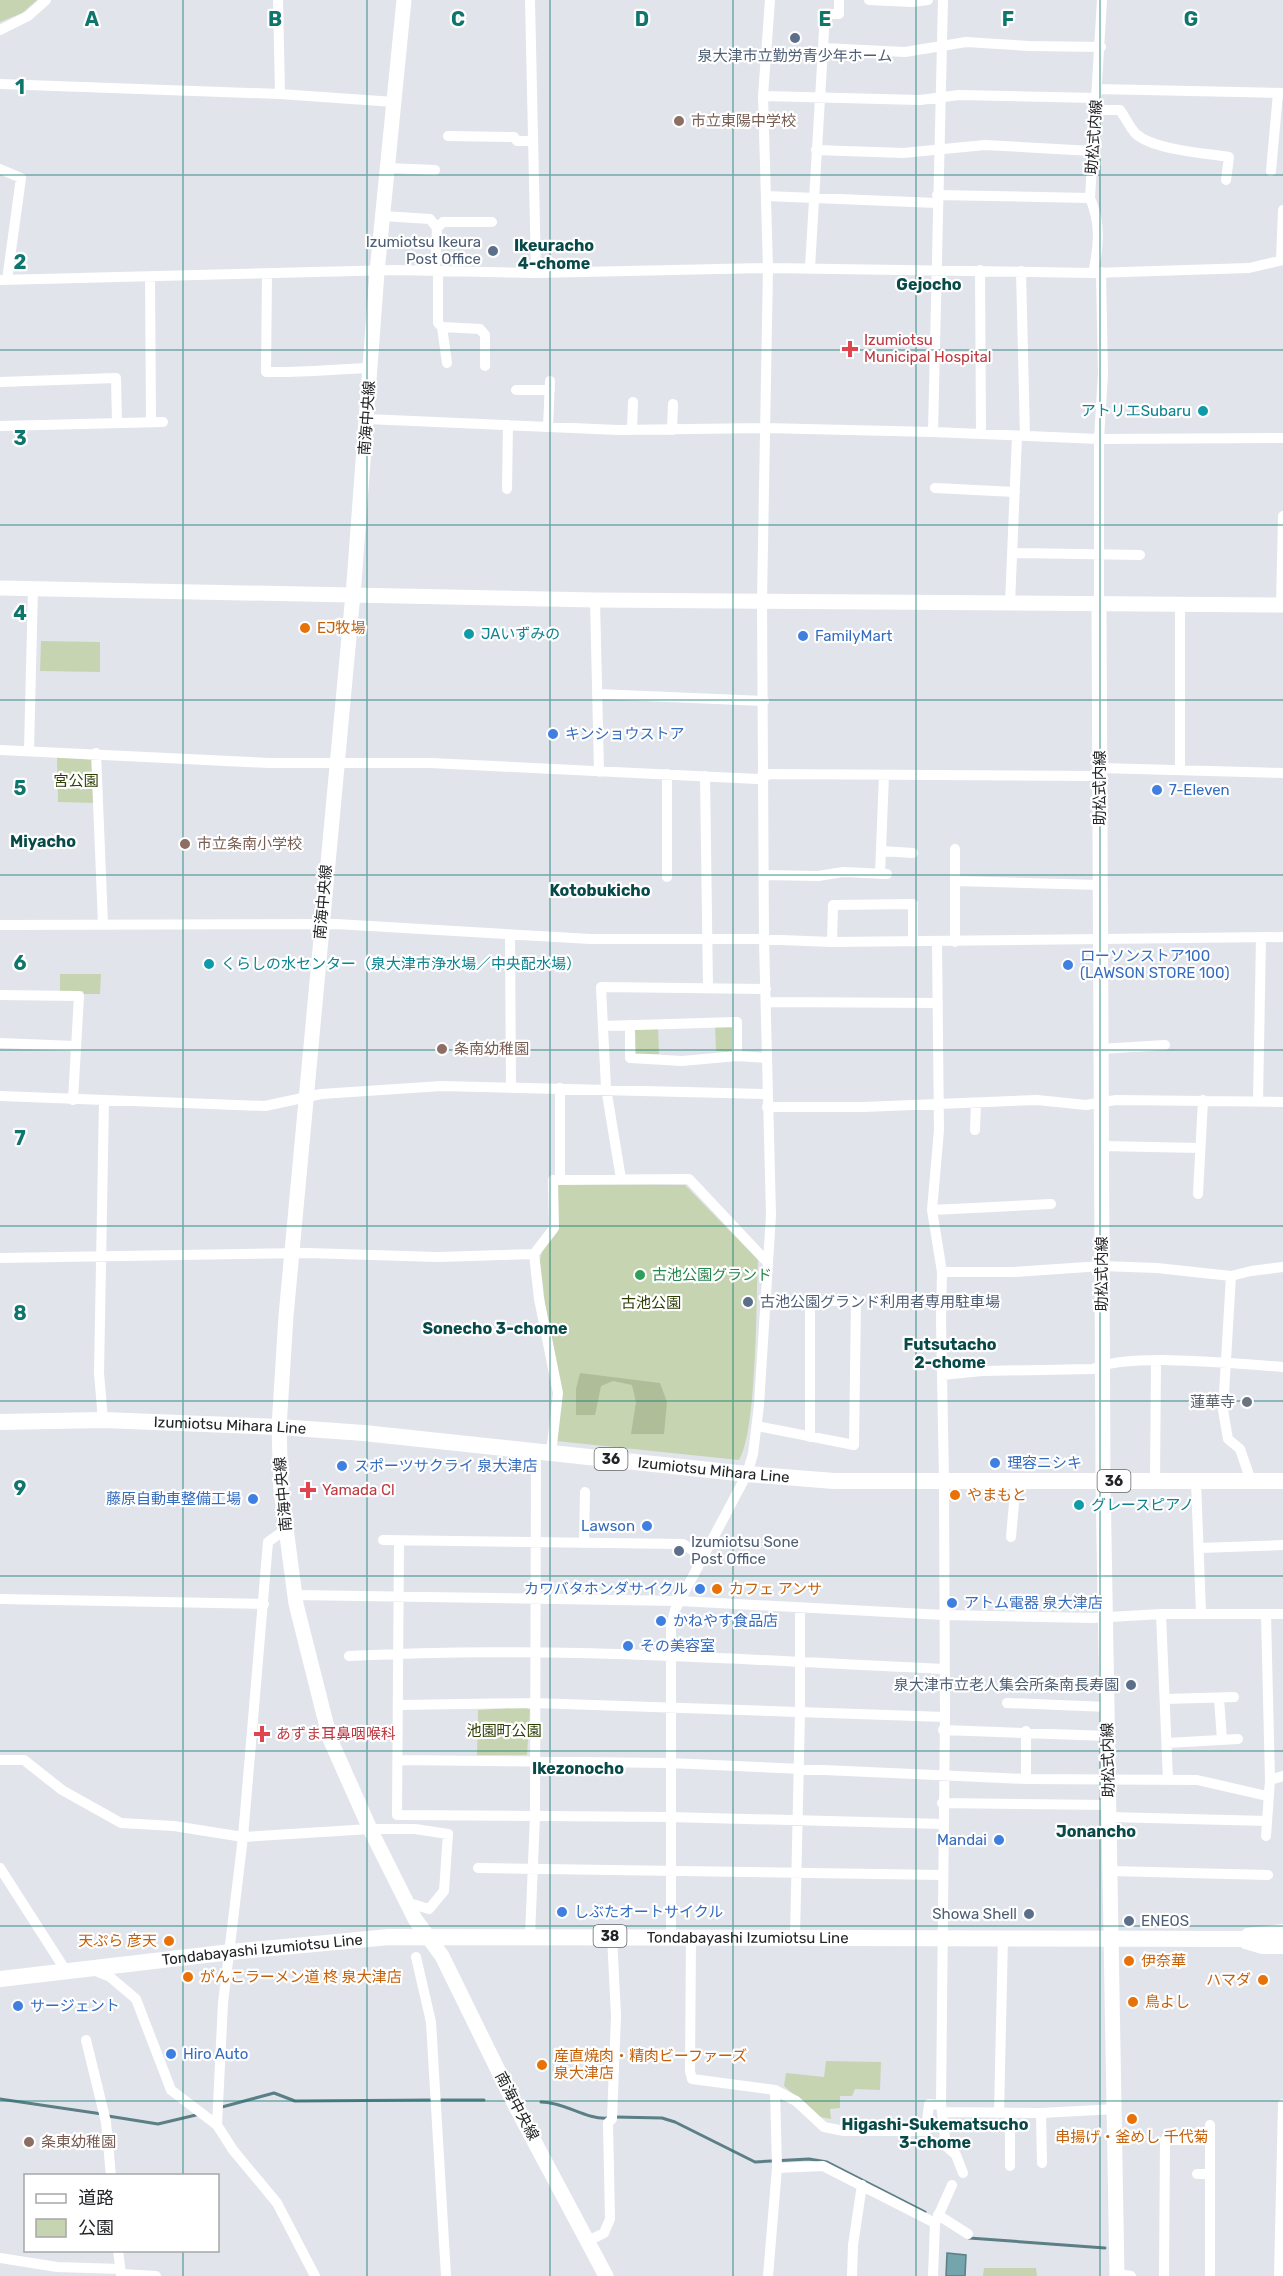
<svg xmlns="http://www.w3.org/2000/svg" width="1283" height="2276" font-family="Rubik,'Noto Sans JP',sans-serif">
<rect width="100%" height="100%" fill="#e2e4ec"/>
<path fill="#c6d4b2" d="M 0,0 L 37,0 L 22,13 L 0,22 Z
M 41,641 L 100,642 L 100,672 L 40,671 Z
M 57,757 L 94,760 L 95,803 L 58,802 Z
M 60,974 L 101,974 L 100,994 L 84,994 L 83,991 L 60,991 Z
M 715,1025 L 735,1025 L 735,1052 L 716,1051 Z
M 635,1027 L 658,1027 L 659,1054 L 636,1055 Z
M 560,1184 L 685,1185 L 758,1260 C 756,1300 757,1432 739,1460 L 556,1441 L 562,1393 L 545,1304 L 540,1260 L 542,1251 L 558,1230 L 557,1186 Z
M 525,1707 L 530,1710 L 527,1755 L 477,1755 L 478,1710 Z
M 826,2061 L 881,2062 L 880,2090 L 855,2089 L 852,2096 L 840,2096 L 840,2108 L 830,2109 L 831,2119 L 819,2117 L 784,2086 L 786,2073 L 824,2077 Z
M 984,2268 L 1036,2268 L 1037,2276 L 983,2276 Z"/>
<path fill="#afbe99" d="M 580,1373 L 660,1383 L 667,1402 L 664,1434 L 631,1434 L 636,1402 L 632,1385 L 613,1381 L 601,1386 L 595,1415 L 576,1415 L 576,1389 Z"/>
<path fill="#74a5ad" stroke="#5c7e85" stroke-width="1.5" d="M 947,2253 L 966,2255 L 965,2276 L 946,2276 Z"/>
<g fill="none" stroke-linecap="round" stroke-linejoin="round">
<path stroke="#5c7e85" stroke-width="3" d="M 0,2099 L 102,2114
M 439,2100 L 484,2100
M 541,2102 C 565,2102 586,2120 608,2118
M 222,2107 L 274,2093 L 295,2101 L 433,2100
M 108,2116 L 158,2124 L 196,2115
M 615,2117 L 662,2118 L 675,2122 L 755,2162 L 809,2159 L 827,2162 L 925,2212
M 969,2238 L 1105,2248"/>
<path stroke="#fff" stroke-width="10" d="M 278,0 L 280,94
M 530,0 L 536,273
M 869,0 L 912,2 L 928,0
M 943,0 L 933,432 L 1099,439 L 1283,438
M 0,30 L 28,16 L 46,0
M 823,48 L 905,52 L 966,42 L 1029,46 L 1101,47
M 0,84 L 280,94 L 394,102
M 1097,89 L 1283,93
M 763,96 L 920,100 L 959,95 L 1096,98
M 1096,110 L 1120,110 C 1125,117 1130,128 1136,134 C 1154,150 1205,153 1229,157 L 1226,180
M 448,136 L 514,137 L 517,141 L 533,141
M 816,150 L 903,153 L 985,145 L 1092,151
M 388,168 L 435,170
M 0,169 L 21,178 L 7,280
M 1271,171 L 1278,93
M 937,195 L 1090,198
M 766,196 L 937,203
M 383,216 L 430,219 L 437,228 L 443,222 L 492,222
M 1281,260 L 1283,210
M 810,268 L 825,14 L 839,14 L 839,0
M 980,270 L 981,434
M 1021,271 L 1025,436
M 435,272 L 437,228
M 438,272 L 438,323 L 442,327 L 480,329 L 485,335 L 485,366
M 1093,273 C 1099,246 1101,223 1090,198 L 1102,0
M 267,274 L 266,372 C 302,373 335,369 371,368
M 150,277 L 151,422
M 0,280 L 395,270 L 536,273 L 768,268 L 1093,273 L 1249,268 L 1283,260
M 442,327 L 447,363
M 0,382 L 116,378 L 117,423
M 516,390 L 550,390
M 367,419 L 618,430 L 764,428 L 933,432
M 0,426 L 163,422
M 548,427 L 550,381
M 632,430 L 633,402
M 672,430 L 673,404
M 935,488 L 1015,492
M 507,489 L 508,425
M 1013,553 L 1140,555
M 595,600 L 599,772
M 1010,604 L 1017,436
M 1099,605 L 1099,439 L 1103,374 L 1101,272
M 1180,605 L 1180,770
M 1281,605 L 1283,516
M 597,694 L 764,701
M 0,750 L 269,763 L 431,763 L 757,779 L 770,774 L 1099,776
M 29,750 L 33,588
M 96,753 L 103,924
M 1100,768 L 1283,773
M 705,776 L 708,988
M 882,851 L 913,853
M 880,874 L 884,775
M 763,875 L 818,876 L 843,872 L 887,874
M 667,877 L 667,774
M 955,881 L 1100,885
M 0,925 L 336,924 L 590,939 L 757,939 L 832,942 L 1283,937
M 510,935 L 511,1088
M 832,942 L 833,905 L 913,904 L 913,942
M 955,942 L 955,849
M 0,995 L 79,996 L 73,1100
M 766,1002 L 938,1003
M 630,1025 L 630,1058 L 682,1061 L 737,1056
M 603,1026 L 737,1022 L 737,1056 L 766,1058
M 0,1043 L 75,1046
M 1100,1049 L 1165,1045
M 0,1096 L 265,1106 L 321,1094 L 442,1086 L 767,1094
M 1258,1101 L 1261,937
M 767,1107 L 863,1107 L 1037,1100 L 1086,1105 L 1116,1100 L 1283,1102
M 975,1130 L 976,1103
M 1102,1146 L 1200,1148
M 621,1179 L 606,1088 L 601,987 L 766,989
M 560,1180 L 560,1088
M 1198,1194 L 1203,1100
M 932,1210 L 1051,1204
M 534,1254 L 554,1228 L 553,1180 L 689,1179 L 768,1263
M 0,1258 L 307,1253 L 438,1257 L 534,1254 L 539,1299 L 558,1393 L 551,1453
M 942,1272 L 1014,1272 L 1102,1266 L 1157,1268 L 1231,1276 L 1251,1271 L 1283,1267
M 1231,1276 L 1223,1410 L 1228,1439 L 1240,1449 L 1251,1481
M 810,1302 L 810,1437
M 942,1375 L 982,1371 L 1093,1369 C 1129,1352 1239,1364 1283,1367
M 103,1420 L 99,1373 L 104,1100
M 757,1426 L 854,1445 L 856,1300 L 765,1304
M 1155,1481 L 1156,1362
M 1196,1482 L 1201,1613
M 1011,1537 L 1016,1481
M 383,1540 L 683,1544 L 701,1556
M 399,1541 L 397,1815 L 670,1817 L 943,1824
M 584,1543 L 585,1492
M 1199,1548 L 1283,1545
M 295,1595 L 680,1601 L 944,1615 L 1093,1618 L 1161,1614 L 1283,1614
M 0,1599 L 264,1604
M 1161,1614 L 1168,1780
M 349,1656 C 547,1645 746,1660 943,1669
M 1219,1698 L 1222,1740
M 1165,1699 L 1234,1697
M 1007,1703 L 1108,1707
M 399,1705 L 534,1703 L 945,1717
M 943,1730 L 1108,1736
M 1167,1743 L 1238,1739
M 0,1760 L 24,1760 L 62,1790 L 121,1823 L 174,1826 L 243,1837 L 370,1829 L 415,1829 L 448,1834 L 444,1891 L 429,1909 L 409,1903
M 398,1760 L 670,1763 L 1026,1779 L 1197,1780 L 1267,1796
M 1026,1779 L 1026,1731
M 1270,1780 L 1283,1776
M 942,1803 L 1109,1805
M 1109,1817 L 1267,1821
M 1266,1836 L 1270,1780 L 1266,1615
M 0,1868 L 66,1971
M 478,1868 L 943,1875
M 1110,1871 L 1268,1875
M 1247,1933 L 1283,1929
M 530,1936 L 535,1815 L 536,1451
M 691,1936 L 690,2071 L 692,2079 L 775,2090 L 796,2101 L 824,2127 L 844,2131 L 926,2131 L 929,2104 L 941,2105 L 945,1717 L 944,1481 L 941,1320 L 942,1272 L 932,1210 L 939,1130 L 937,942
M 795,1936 L 800,1712 L 800,1608
M 671,1937 L 671,1627 L 675,1610 L 747,1474 L 753,1454 L 759,1405 L 771,1215 L 764,940 L 762,601 L 768,268 L 763,96 L 770,0
M 1245,1944 L 1262,1949 L 1283,1949
M 416,1957 L 431,2022 L 446,2276
M 93,1970 L 110,1977 L 136,1999 L 171,2090 L 217,2125 L 233,2150 L 277,2203 L 315,2276
M 86,2040 L 106,2122 L 111,2176
M 941,2105 L 942,2112 L 1041,2113 L 1116,2109
M 942,2112 L 946,2146 L 956,2155 L 963,2173
M 999,2113 L 1003,1937
M 1010,2113 L 1010,2166
M 1041,2113 L 1042,2163
M 217,2125 L 223,2003 L 243,1837 L 268,1542 L 286,1529
M 1210,2125 L 1210,2276
M 777,2168 L 823,2166 L 935,2223
M 1197,2174 L 1210,2174
M 938,2215 L 968,2234
M 588,2241 L 604,2233 L 610,2219 L 608,2123 L 612,2119 L 616,2016 L 612,1936
M 118,2250 L 121,2274
M 0,2258 L 57,2267 L 120,2269
M 121,2274 L 156,2276
M 1117,2274 L 1131,2276
M 768,2276 L 777,2168 L 775,2090
M 852,2276 L 853,2245 L 862,2185
M 933,2276 L 935,2223 L 952,2185
M 1164,2276 L 1165,2140 L 1210,2140
M 1279,2276 L 1283,2104"/>
<path stroke="#fff" stroke-width="15" d="M 404,0 L 377,272 L 354,583 L 286,1316 L 279,1427 L 281,1490 L 296,1604 L 330,1739 L 370,1829 L 415,1919 L 442,1956 L 517,2109 L 606,2276
M 0,588 L 595,600 L 1283,605
M 1099,605 L 1103,1481 L 1117,2276"/>
<g stroke="#fff" stroke-width="16">
<path id="s1" d="M 0,1422 L 103,1420 L 279,1427 L 364,1433 L 747,1474 L 834,1481 L 1283,1481"/>
<path id="s2" d="M 0,1979 L 231,1952 L 389,1937 L 1283,1939"/>
</g>
</g>
<path fill="none" stroke="#0f766e" stroke-width="1.5" stroke-opacity="0.55" d="M 183,0 L 183,2176M 367,0 L 367,2276M 550,0 L 550,2276M 733,0 L 733,2276M 916,0 L 916,2276M 1100,0 L 1100,2276M 0,175 L 1283,175M 0,350 L 1283,350M 0,525 L 1283,525M 0,700 L 1283,700M 0,875 L 1283,875M 0,1050 L 1283,1050M 0,1226 L 1283,1226M 0,1401 L 1283,1401M 0,1576 L 1283,1576M 0,1751 L 1283,1751M 0,1926 L 1283,1926M 0,2101 L 1283,2101M 183,2250 L 183,2276"/>
<g fill="#5c6f8a" stroke="#fff" stroke-width="2">
<circle cx="795" cy="38" r="6"/>
<circle cx="493" cy="251" r="6"/>
<circle cx="748" cy="1302" r="6"/>
<circle cx="679" cy="1551" r="6"/>
<circle cx="1131" cy="1685" r="6"/>
<circle cx="1029" cy="1914" r="6"/>
<circle cx="1129" cy="1921" r="6"/>
</g>
<g fill="#8d6e63" stroke="#fff" stroke-width="2">
<circle cx="679" cy="121" r="6"/>
<circle cx="185" cy="844" r="6"/>
<circle cx="442" cy="1049" r="6"/>
<circle cx="29" cy="2142" r="6"/>
</g>
<g fill="#e0444e" stroke="#fff" stroke-width="2">
<path d="M847 340h6v6h6v6h-6v6h-6v-6h-6v-6h6z"/>
<path d="M305 1481h6v6h6v6h-6v6h-6v-6h-6v-6h6z"/>
<path d="M259 1725h6v6h6v6h-6v6h-6v-6h-6v-6h6z"/>
</g>
<g fill="#0f9aa8" stroke="#fff" stroke-width="2">
<circle cx="1203" cy="411" r="6"/>
<circle cx="469" cy="634" r="6"/>
<circle cx="209" cy="964" r="6"/>
<circle cx="1079" cy="1505" r="6"/>
</g>
<g fill="#e8710a" stroke="#fff" stroke-width="2">
<circle cx="305" cy="628" r="6"/>
<circle cx="955" cy="1495" r="6"/>
<circle cx="717" cy="1589" r="6"/>
<circle cx="169" cy="1941" r="6"/>
<circle cx="1129" cy="1961" r="6"/>
<circle cx="188" cy="1977" r="6"/>
<circle cx="1263" cy="1980" r="6"/>
<circle cx="1133" cy="2002" r="6"/>
<circle cx="542" cy="2065" r="6"/>
<circle cx="1132" cy="2119" r="6"/>
</g>
<g fill="#3f7fe0" stroke="#fff" stroke-width="2">
<circle cx="803" cy="636" r="6"/>
<circle cx="553" cy="734" r="6"/>
<circle cx="1157" cy="790" r="6"/>
<circle cx="1068" cy="965" r="6"/>
<circle cx="995" cy="1463" r="6"/>
<circle cx="342" cy="1466" r="6"/>
<circle cx="253" cy="1499" r="6"/>
<circle cx="647" cy="1526" r="6"/>
<circle cx="700" cy="1589" r="6"/>
<circle cx="952" cy="1603" r="6"/>
<circle cx="661" cy="1621" r="6"/>
<circle cx="628" cy="1646" r="6"/>
<circle cx="999" cy="1840" r="6"/>
<circle cx="562" cy="1912" r="6"/>
<circle cx="18" cy="2006" r="6"/>
<circle cx="171" cy="2054" r="6"/>
</g>
<circle fill="#2e9e5b" stroke="#fff" stroke-width="2" cx="640" cy="1275" r="6"/>
<circle fill="#6b7280" stroke="#fff" stroke-width="2" cx="1247" cy="1402" r="6"/>
<g text-anchor="middle" stroke-width="4.5" stroke-linejoin="round" paint-order="stroke">
<g fill="#fff" stroke="#656668" stroke-width="1.5">
<rect x="594.5" y="1448" width="33" height="22" rx="4.5"/>
<rect x="1097.5" y="1470" width="33" height="22" rx="4.5"/>
<rect x="593.5" y="1925" width="33" height="22" rx="4.5"/>
</g>
<g font-size="14" font-weight="bold" fill="#232427">
<text x="611" y="1464">36</text>
<text x="1114" y="1486">36</text>
<text x="610" y="1941">38</text>
</g>
<g font-size="15" fill="#4e5e75" stroke="#fff" text-anchor="end">
<text x="795" y="61" text-anchor="middle">泉大津市立勤労青少年ホーム</text>
<text x="481" y="247">Izumiotsu Ikeura<tspan x="481" dy="17">Post Office</tspan></text>
<text x="760" y="1307" text-anchor="start">古池公園グランド利用者専用駐車場</text>
<text x="691" y="1547" text-anchor="start">Izumiotsu Sone<tspan x="691" dy="17">Post Office</tspan></text>
<text x="1119" y="1690">泉大津市立老人集会所条南長寿園</text>
<text x="1017" y="1919">Showa Shell</text>
<text x="1141" y="1926" text-anchor="start">ENEOS</text>
</g>
<g font-size="15" fill="#785e54" stroke="#fff" text-anchor="start">
<text x="691" y="126">市立東陽中学校</text>
<text x="197" y="849">市立条南小学校</text>
<text x="454" y="1054">条南幼稚園</text>
<text x="41" y="2147">条東幼稚園</text>
</g>
<g font-size="15" fill="#232427" stroke="#fff">
<text transform="translate(1094 137) rotate(-86)" y="5">助松式内線</text>
<text transform="translate(367 418) rotate(-86)" y="5">南海中央線</text>
<text transform="translate(1100 788) rotate(-90)" y="5">助松式内線</text>
<text transform="translate(323 902) rotate(-85)" y="5">南海中央線</text>
<text transform="translate(1102 1274) rotate(-90)" y="5">助松式内線</text>
<text dy="5" stroke="none"><textPath href="#s1" startOffset="230">Izumiotsu Mihara Line</textPath></text>
<text dy="5" stroke="none"><textPath href="#s1" startOffset="716">Izumiotsu Mihara Line</textPath></text>
<text transform="translate(283 1494) rotate(-95)" y="5">南海中央線</text>
<text transform="translate(1108 1760) rotate(-91)" y="5">助松式内線</text>
<text dy="5" stroke="none"><textPath href="#s2" startOffset="750">Tondabayashi Izumiotsu Line</textPath></text>
<text dy="5" stroke="none"><textPath href="#s2" startOffset="264">Tondabayashi Izumiotsu Line</textPath></text>
<text transform="translate(517 2106) rotate(62)" y="5">南海中央線</text>
</g>
<g font-size="15" fill="#be3a42" stroke="#fff" text-anchor="start">
<text x="864" y="345">Izumiotsu<tspan x="864" dy="17">Municipal Hospital</tspan></text>
<text x="322" y="1495">Yamada Cl</text>
<text x="276" y="1739">あずま耳鼻咽喉科</text>
</g>
<g font-size="15" fill="#0d838f" stroke="#fff" text-anchor="start">
<text x="1191" y="416" text-anchor="end">アトリエSubaru</text>
<text x="481" y="639">JAいずみの</text>
<text x="221" y="969">くらしの水センター（泉大津市浄水場／中央配水場）</text>
<text x="1091" y="1510">グレースピアノ</text>
</g>
<g font-size="15" fill="#c56008" stroke="#fff" text-anchor="start">
<text x="317" y="633">EJ牧場</text>
<text x="967" y="1500">やまもと</text>
<text x="729" y="1594">カフェ アンサ</text>
<text x="157" y="1946" text-anchor="end">天ぷら 彦天</text>
<text x="1141" y="1966">伊奈華</text>
<text x="200" y="1982">がんこラーメン道 柊 泉大津店</text>
<text x="1251" y="1985" text-anchor="end">ハマダ</text>
<text x="1145" y="2007">鳥よし</text>
<text x="554" y="2061">産直焼肉・精肉ビーファーズ<tspan x="554" dy="17">泉大津店</tspan></text>
<text x="1132" y="2142" text-anchor="middle">串揚げ・釜めし 千代菊</text>
</g>
<g font-size="15" fill="#366cbe" stroke="#fff" text-anchor="start">
<text x="815" y="641">FamilyMart</text>
<text x="565" y="739">キンショウストア</text>
<text x="1169" y="795">7-Eleven</text>
<text x="1080" y="961">ローソンストア100<tspan x="1080" dy="17">(LAWSON STORE 100)</tspan></text>
<text x="1007" y="1468">理容ニシキ</text>
<text x="354" y="1471">スポーツサクライ 泉大津店</text>
<text x="241" y="1504" text-anchor="end">藤原自動車整備工場</text>
<text x="635" y="1531" text-anchor="end">Lawson</text>
<text x="688" y="1594" text-anchor="end">カワバタホンダサイクル</text>
<text x="964" y="1608">アトム電器 泉大津店</text>
<text x="673" y="1626">かねやす食品店</text>
<text x="640" y="1651">その美容室</text>
<text x="987" y="1845" text-anchor="end">Mandai</text>
<text x="574" y="1917">しぶたオートサイクル</text>
<text x="30" y="2011">サージェント</text>
<text x="183" y="2059">Hiro Auto</text>
</g>
<g font-size="15" fill="#2e4005" stroke="#fff">
<text x="76" y="786">宮公園</text>
<text x="651" y="1308">古池公園</text>
<text x="504" y="1736">池園町公園</text>
</g>
<g font-size="15" fill="#27864d" stroke="#fff" text-anchor="start">
<text x="652" y="1280">古池公園グランド</text>
</g>
<g font-size="15" fill="#5b616d" stroke="#fff" text-anchor="end">
<text x="1235" y="1407">蓮華寺</text>
</g>
<g font-size="16" font-weight="bold" fill="#084a49" stroke="#fff">
<text x="554" y="251">Ikeuracho<tspan x="554" dy="18">4-chome</tspan></text>
<text x="929" y="290">Gejocho</text>
<text x="43" y="847">Miyacho</text>
<text x="600" y="896">Kotobukicho</text>
<text x="495" y="1334">Sonecho 3-chome</text>
<text x="950" y="1350">Futsutacho<tspan x="950" dy="18">2-chome</tspan></text>
<text x="578" y="1774">Ikezonocho</text>
<text x="1096" y="1837">Jonancho</text>
<text x="935" y="2130">Higashi-Sukematsucho<tspan x="935" dy="18">3-chome</tspan></text>
</g>
</g>
<g font-size="20" text-anchor="middle" font-weight="bold" fill="#0f766e" stroke="#fff" stroke-width="4.5" stroke-linejoin="round" paint-order="stroke">
<text x="92" y="26">A</text>
<text x="275" y="26">B</text>
<text x="458" y="26">C</text>
<text x="642" y="26">D</text>
<text x="825" y="26">E</text>
<text x="1008" y="26">F</text>
<text x="1191" y="26">G</text>
<text x="20" y="94">1</text>
<text x="20" y="269">2</text>
<text x="20" y="445">3</text>
<text x="20" y="620">4</text>
<text x="20" y="795">5</text>
<text x="20" y="970">6</text>
<text x="20" y="1145">7</text>
<text x="20" y="1320">8</text>
<text x="20" y="1495">9</text>
</g>
<rect x="24" y="2174" width="195" height="78" fill="#ffffff" stroke="#a7a7a9" stroke-width="1.5"/>
<rect x="36" y="2194" width="30" height="9" fill="#ffffff" stroke="#a7a7a9" stroke-width="1.5"/>
<text x="78" y="2204" font-size="18" fill="#232427">道路</text>
<rect x="36" y="2219" width="30" height="18" fill="#c6d4b2" stroke="#a7a7a9" stroke-width="1.5"/>
<text x="78" y="2234" font-size="18" fill="#232427">公園</text>
</svg>
